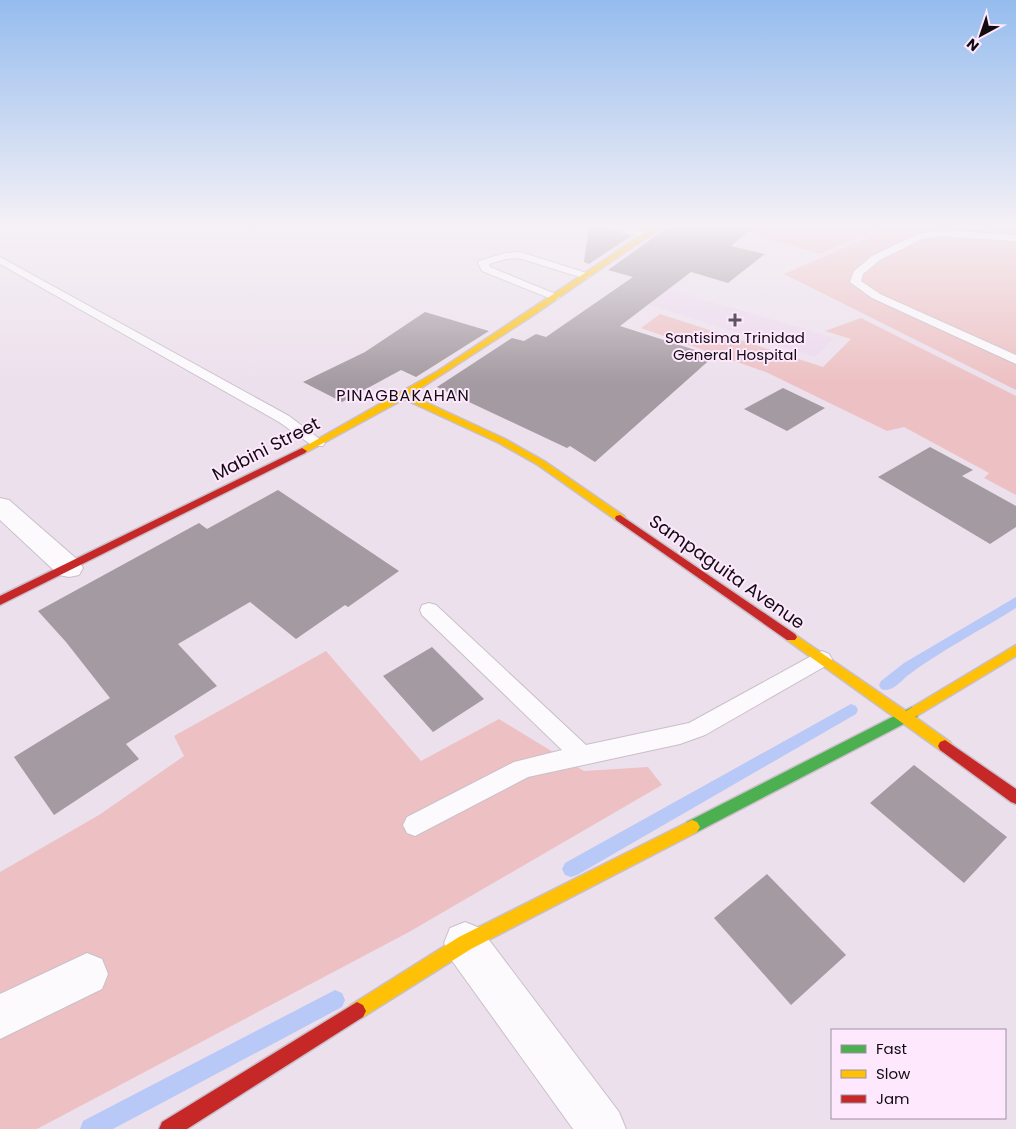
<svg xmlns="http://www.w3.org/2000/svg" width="1016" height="1129" font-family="Poppins,sans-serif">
<rect width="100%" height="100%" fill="#ece0ec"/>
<path fill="#ecd8ed" d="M 662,287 L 834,338 L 815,357 L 640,302 Z"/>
<path fill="#edc1c3" d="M 747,225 C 758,225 782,228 790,225 L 885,225 L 820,254 L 736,230 Z
M 897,225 L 937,225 L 970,230 L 995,231 L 1006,225 L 1016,225 L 1016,390 L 784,274 Z
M 660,314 L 823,367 L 851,339 L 825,331 L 861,318 L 1016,396 L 1016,495 L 984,478 L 989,473 L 904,427 L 887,431 L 768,373 L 641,328 Z
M 326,651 L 421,761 L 499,719 L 584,771 L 648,767 L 662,785 L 409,932 L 37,1129 L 0,1129 L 0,872 L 99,815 L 184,756 L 174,736 Z"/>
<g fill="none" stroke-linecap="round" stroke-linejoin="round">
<path fill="#b8c8f7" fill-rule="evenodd" d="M 1016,597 L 1016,608 C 981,630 940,651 907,676 C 899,683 891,693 881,689 L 879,685 L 881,681 L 904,663 Z
M 851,704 L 856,706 L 858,710 L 856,714 L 577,875 L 571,877 L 565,875 L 562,869 L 565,863 Z
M 335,990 L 342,993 L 345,1000 L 342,1007 L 113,1129 L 80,1129 L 83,1121 Z"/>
</g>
<path fill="#a49aa1" d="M 589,225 L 602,225 L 603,227 L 631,236 L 589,264 L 584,262 Z
M 671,225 L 756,225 L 731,246 L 765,254 L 728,283 L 691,272 L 620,326 L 714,356 L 595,462 L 570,446 L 567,448 L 437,387 L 512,338 L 524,341 L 536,334 L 546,337 L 633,277 L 608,270 Z
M 425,312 L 489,331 L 416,377 L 401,370 L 342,402 L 303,382 L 365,352 Z
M 783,388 L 825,408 L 787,431 L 744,409 Z
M 930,447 L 973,470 L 962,476 L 1016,506 L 1016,527 L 990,544 L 878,477 Z
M 278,490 L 399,571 L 348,607 L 345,605 L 296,639 L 250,602 L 178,644 L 217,686 L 126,744 L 139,759 L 54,815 L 14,757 L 110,698 L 66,642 L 38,611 L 199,523 L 207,529 Z
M 432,647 L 484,699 L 433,732 L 383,676 Z
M 914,765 L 1007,837 L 964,883 L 870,803 Z
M 767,874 L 846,955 L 791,1005 L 714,918 Z"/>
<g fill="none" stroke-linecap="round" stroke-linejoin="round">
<g stroke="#c9bfc9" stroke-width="2">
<path id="lane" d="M 604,225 L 618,225 L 647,233 L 649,235 L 644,238 Z
M 941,230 L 1016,235 L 1016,241 L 941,236 L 922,239 L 880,260 L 863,274 L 861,281 L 880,294 L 1016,355 L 1016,364 L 872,298 L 850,282 L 854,271 L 872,256 L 917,234 Z
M 520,252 L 590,274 L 591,276 L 586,279 L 519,258 L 506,259 L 489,264 L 490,267 L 558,295 L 560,297 L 558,299 L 554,300 L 482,271 L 478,263 L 479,261 L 505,253 Z
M 0,257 L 289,416 L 325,443 L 323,446 L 313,446 L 279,422 L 0,264 Z
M 429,603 L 436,605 L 586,745 L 689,723 L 815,654 L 822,651 L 829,654 L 832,659 L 829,664 L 705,735 L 680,744 L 528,777 L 415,836 L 407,833 L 403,825 L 407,817 L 514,762 L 562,750 L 422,615 L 420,610 L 422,605 Z"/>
</g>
<g stroke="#c9bfc9" stroke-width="2">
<path id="street" d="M 0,498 L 9,500 L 79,561 L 83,568 L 79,575 L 69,577 L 59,575 L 0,520 Z
M 465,922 L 480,928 L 619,1112 L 626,1129 L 573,1129 L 450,958 L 444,943 L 450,928 Z
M 87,953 L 102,959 L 108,974 L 102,989 L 0,1039 L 0,994 Z"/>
</g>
<g stroke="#c9bfc9" stroke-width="3">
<path id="fast" d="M 912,707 L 917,709 L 919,713 L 917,717 L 697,832 L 692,834 L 687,832 L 684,827 L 687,822 Z"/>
</g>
<g stroke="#c9bfc9" stroke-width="3">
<path id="slow" d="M 657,225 L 664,225 L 532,316 L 410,395 L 505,439 L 544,461 L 624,516 L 625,518 L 624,520 L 616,520 L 538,465 L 499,443 L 404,399 L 305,453 L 302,454 L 297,451 L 438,371 Z
M 791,632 L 906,711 L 1016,645 L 1016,656 L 915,717 L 950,742 L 952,746 L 950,750 L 945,752 L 940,750 L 787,640 L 785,637 L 787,634 Z
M 692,820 L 697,822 L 700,827 L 697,832 L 471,949 L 363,1017 L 357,1020 L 351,1017 L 348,1011 L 351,1005 L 459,937 Z"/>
</g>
<g stroke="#c9bfc9" stroke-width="3">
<path id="jam" d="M 302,448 L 307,451 L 305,453 L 0,605 L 0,596 Z
M 620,515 L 795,634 L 797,637 L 795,640 L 787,640 L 616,520 L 615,518 L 616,516 Z
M 945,740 L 1016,789 L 1016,804 L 1011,802 L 940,750 L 938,746 L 940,742 Z
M 357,1002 L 363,1005 L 366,1011 L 363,1017 L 187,1129 L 159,1129 L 162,1122 Z"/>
</g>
<use href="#lane" fill="#fcfafc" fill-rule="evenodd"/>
<use href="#street" fill="#fcfafc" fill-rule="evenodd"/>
<use href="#fast" fill="#4caf50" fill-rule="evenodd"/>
<use href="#slow" fill="#ffc107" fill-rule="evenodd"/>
<use href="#jam" fill="#c62828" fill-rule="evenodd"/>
</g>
<linearGradient id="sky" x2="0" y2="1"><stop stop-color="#95bcee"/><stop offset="0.59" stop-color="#f6f1f6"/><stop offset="1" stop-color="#f6f1f6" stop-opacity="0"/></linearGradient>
<rect width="1016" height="383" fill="url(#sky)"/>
<path fill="#5e565e" stroke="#fee8fe" stroke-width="2" d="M732.5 312.5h5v5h5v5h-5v5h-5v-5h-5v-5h5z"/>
<g text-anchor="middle" stroke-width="4" stroke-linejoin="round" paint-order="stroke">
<g font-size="15" fill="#120b12" stroke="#fee8fe">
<text x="735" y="343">Santisima Trinidad<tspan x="735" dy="17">General Hospital</tspan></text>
</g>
<g font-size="16" letter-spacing="1" fill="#120b12" stroke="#fee8fe">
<text x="403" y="401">PINAGBAKAHAN</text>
</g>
<g font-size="18" fill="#120b12" stroke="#fee8fe">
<text transform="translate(266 449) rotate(-27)" y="6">Mabini Street</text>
<text transform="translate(727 572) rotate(35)" y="6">Sampaguita Avenue</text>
</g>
</g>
<rect x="831" y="1029" width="175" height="90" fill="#fee8fe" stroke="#a090a0"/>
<rect x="841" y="1045" width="25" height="8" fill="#4caf50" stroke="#a090a0"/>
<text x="876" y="1054" font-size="15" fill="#120b12">Fast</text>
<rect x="841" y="1070" width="25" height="8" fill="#ffc107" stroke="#a090a0"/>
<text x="876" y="1079" font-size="15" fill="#120b12">Slow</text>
<rect x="841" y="1095" width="25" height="8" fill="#c62828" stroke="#a090a0"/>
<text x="876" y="1104" font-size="15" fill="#120b12">Jam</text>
<g transform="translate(981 35) rotate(220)" stroke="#fee8fe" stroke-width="4" paint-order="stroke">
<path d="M0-4L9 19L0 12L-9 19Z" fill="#120b12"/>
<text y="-8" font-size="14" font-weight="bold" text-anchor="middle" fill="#120b12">N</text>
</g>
</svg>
